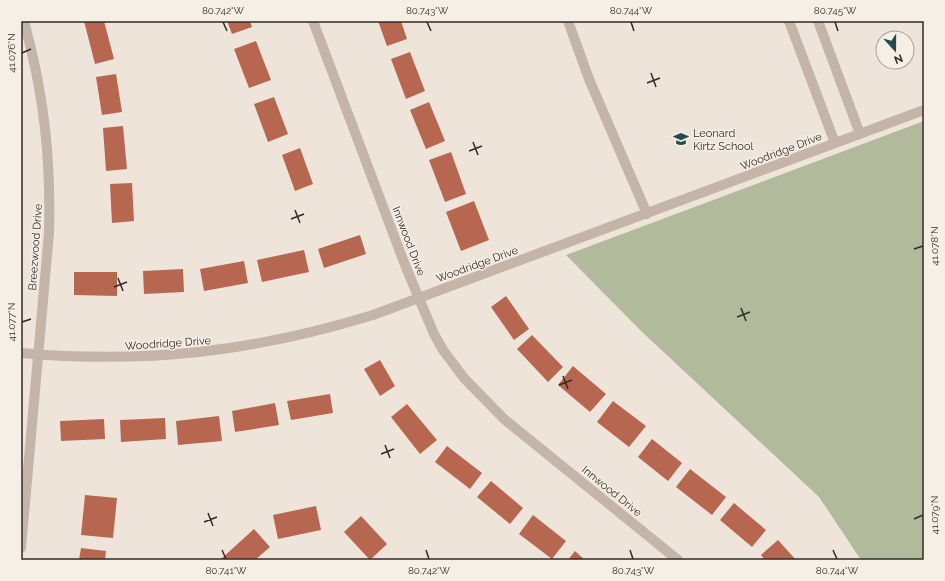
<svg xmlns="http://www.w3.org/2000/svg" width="945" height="581" font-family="Raleway,sans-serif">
<rect width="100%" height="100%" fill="#eee4da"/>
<path fill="#b1bb9c" d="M 924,121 L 924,560 L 861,560 L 819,497 L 640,330 L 566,255 Z"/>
<path fill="#b76750" d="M 84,21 L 104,21 L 114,59 L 95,64 Z
M 227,21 L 250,21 L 252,27 L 232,34 Z
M 378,21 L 401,21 L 407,39 L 387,46 Z
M 256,41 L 271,80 L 249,88 L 234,49 Z
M 410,52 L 425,91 L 406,99 L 391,59 Z
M 116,74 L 122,112 L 102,115 L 96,77 Z
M 274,97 L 288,134 L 268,142 L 254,104 Z
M 429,102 L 445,141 L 426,149 L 410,110 Z
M 123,126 L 127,169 L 106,171 L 103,128 Z
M 300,148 L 313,184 L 295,191 L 282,155 Z
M 451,152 L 466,194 L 445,202 L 429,160 Z
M 132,183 L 134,221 L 112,223 L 110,184 Z
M 474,201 L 489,240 L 461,251 L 446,212 Z
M 360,235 L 366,254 L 324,268 L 318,249 Z
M 304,250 L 309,272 L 262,282 L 257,260 Z
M 244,261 L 248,283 L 204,291 L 200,269 Z
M 183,269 L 184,292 L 144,294 L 143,271 Z
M 74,272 L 117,272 L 117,296 L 74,295 Z
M 506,296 L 529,329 L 514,340 L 491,307 Z
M 532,335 L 563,367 L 548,382 L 517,349 Z
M 380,360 L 395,386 L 380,396 L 364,369 Z
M 573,366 L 606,394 L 590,412 L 558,385 Z
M 330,394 L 333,413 L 291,420 L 287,401 Z
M 613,401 L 646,426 L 629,447 L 597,422 Z
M 275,403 L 279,425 L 235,432 L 232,411 Z
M 407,404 L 437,440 L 420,454 L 391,417 Z
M 219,416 L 222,441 L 178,445 L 176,421 Z
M 165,418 L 166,439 L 121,442 L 120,420 Z
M 104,419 L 105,439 L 61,441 L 60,421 Z
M 652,439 L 682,463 L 668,481 L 638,457 Z
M 447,446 L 482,473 L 470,489 L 435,462 Z
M 690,469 L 726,497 L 712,515 L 676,487 Z
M 491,481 L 523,508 L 510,524 L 477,497 Z
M 85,495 L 117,498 L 113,538 L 81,535 Z
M 734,503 L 766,530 L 752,547 L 720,520 Z
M 316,506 L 321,530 L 278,539 L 273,515 Z
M 533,515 L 566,541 L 552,559 L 519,534 Z
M 361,516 L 387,544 L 370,560 L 344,532 Z
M 254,529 L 270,547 L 255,560 L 222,560 L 221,559 Z
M 778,540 L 796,560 L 765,560 L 761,555 Z
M 81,548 L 106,551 L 105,560 L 79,560 Z
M 575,551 L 585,560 L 568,560 Z"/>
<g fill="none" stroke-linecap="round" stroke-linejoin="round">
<path stroke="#c4b5a8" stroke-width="10" d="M 313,21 L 405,265 L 434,334 L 443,350 L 464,378 L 504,419 L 678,560
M 568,21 L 589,79 L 647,214
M 789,21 L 835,143
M 818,21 L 860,134
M 21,353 C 147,364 252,352 373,315 L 924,110
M 21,548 L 49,233 C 51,158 44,94 24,21"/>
</g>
<path fill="none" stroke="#322a27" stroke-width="1.5" d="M 223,22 L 227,31M 427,22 L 431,31M 631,22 L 634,31M 835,22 L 838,31M 22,53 L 31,49M 651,73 L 656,87M 647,83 L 660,78M 473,142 L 478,155M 469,151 L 482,146M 295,210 L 300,223M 291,219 L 304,214M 914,249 L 923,246M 118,278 L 123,291M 114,287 L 127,282M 741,308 L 746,321M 737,317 L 750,312M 22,322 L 31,319M 563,376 L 568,389M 559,385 L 572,380M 385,445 L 390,458M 381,454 L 394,449M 208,513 L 213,526M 914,519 L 923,515M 204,522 L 217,517M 222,550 L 226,559M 426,550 L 429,559M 630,550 L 633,559M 833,550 L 837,559"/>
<defs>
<g id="school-bare" transform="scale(1.2)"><path d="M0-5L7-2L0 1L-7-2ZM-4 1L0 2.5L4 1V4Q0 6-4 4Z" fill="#224c4e" stroke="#f6efe6" stroke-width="2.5" paint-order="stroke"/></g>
</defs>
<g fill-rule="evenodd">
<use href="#school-bare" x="681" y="139"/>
</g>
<g text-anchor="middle" stroke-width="3" stroke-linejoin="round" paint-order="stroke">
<g font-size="11" fill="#322a27" stroke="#f6efe6" text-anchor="start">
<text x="693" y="137">Leonard<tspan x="693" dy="13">Kirtz School</tspan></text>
</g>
<g font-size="11" fill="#322a27" stroke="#f6efe6">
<text transform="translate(781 151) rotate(-21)" y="4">Woodridge Drive</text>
<text transform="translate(409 241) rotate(69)" y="4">Innwood Drive</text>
<text transform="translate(35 247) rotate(-86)" y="4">Breezwood Drive</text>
<text transform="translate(477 264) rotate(-20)" y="4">Woodridge Drive</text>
<text transform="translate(168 343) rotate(-4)" y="4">Woodridge Drive</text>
<text transform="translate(612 491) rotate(39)" y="4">Innwood Drive</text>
</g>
</g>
<rect width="945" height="581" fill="none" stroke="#f6efe6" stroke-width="44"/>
<g transform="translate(895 50) rotate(159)"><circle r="19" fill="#f6efe6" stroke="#a8a09a"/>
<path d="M0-3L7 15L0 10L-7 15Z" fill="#224c4e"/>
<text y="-6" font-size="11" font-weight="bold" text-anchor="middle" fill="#322a27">N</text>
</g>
<rect x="22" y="22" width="901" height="537" fill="none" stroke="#322a27" stroke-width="1.5"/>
<g font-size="10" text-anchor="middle" fill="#322a27">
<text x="223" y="14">80.742°W</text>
<text x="427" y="14">80.743°W</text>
<text x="631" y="14">80.744°W</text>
<text x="835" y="14">80.745°W</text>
<text transform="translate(11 53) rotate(-90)" y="4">41.076°N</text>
<text transform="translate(934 246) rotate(-90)" y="4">41.078°N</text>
<text transform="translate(11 322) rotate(-90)" y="4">41.077°N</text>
<text transform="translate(934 515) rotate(-90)" y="4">41.079°N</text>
<text x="226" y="574">80.741°W</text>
<text x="429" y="574">80.742°W</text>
<text x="633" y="574">80.743°W</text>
<text x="837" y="574">80.744°W</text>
</g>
</svg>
